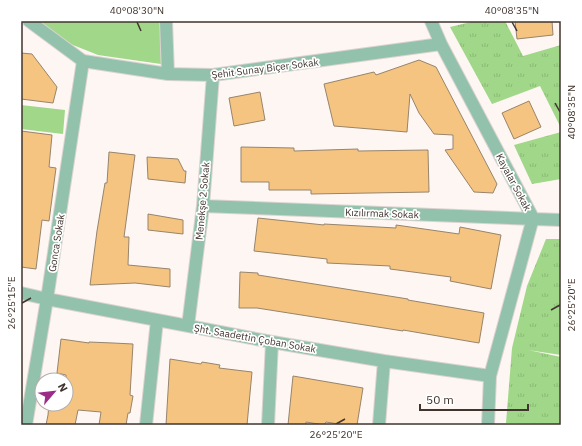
<svg xmlns="http://www.w3.org/2000/svg" width="582" height="446" font-family="'IBM Plex Sans',sans-serif">
<defs>
<pattern id="park-tufts" width="24" height="20" patternUnits="userSpaceOnUse"><rect width="24" height="20" fill="#a0d788"/><path d="M3 7l-1-3M5 7V3M7 7l1-3M15 17l-1-3M17 17v-4M19 17l1-3" fill="none" stroke="#8bb976"/></pattern>
</defs>
<rect width="100%" height="100%" fill="#fdf6f3"/>
<path fill="#a0d788" d="M 38,21 L 160,21 L 161,64 L 98,55 L 63,41 Z
M 21,105 L 65,110 L 63,134 L 21,129 Z"/>
<path fill="url(#park-tufts)" d="M 475,21 L 505,21 L 523,56 L 561,45 L 561,128 L 540,86 L 492,104 L 450,27 Z
M 561,132 L 561,179 L 532,184 L 514,145 Z
M 546,239 L 561,239 L 561,355 L 528,350 L 561,357 L 561,424 L 506,423 L 512,348 L 527,286 Z"/>
<path fill="#f6c481" stroke="#97846b" d="M 515,21 L 552,21 L 553,35 L 517,39 Z
M 21,53 L 32,54 L 57,87 L 53,103 L 21,99 Z
M 419,60 L 436,67 L 497,184 L 493,193 L 474,192 L 445,150 L 453,149 L 453,135 L 434,134 L 419,113 L 410,94 L 407,132 L 334,126 L 324,84 L 374,72 L 376,75 Z
M 260,92 L 265,120 L 234,126 L 229,98 Z
M 529,101 L 541,127 L 514,139 L 502,113 Z
M 21,131 L 52,135 L 49,167 L 56,168 L 49,221 L 42,220 L 36,269 L 21,267 Z
M 241,147 L 294,148 L 294,151 L 358,149 L 358,151 L 428,150 L 429,192 L 311,194 L 311,190 L 269,190 L 269,182 L 241,182 Z
M 109,152 L 135,155 L 124,237 L 129,237 L 128,265 L 170,269 L 170,287 L 135,283 L 90,285 L 97,231 L 105,183 L 107,183 Z
M 147,157 L 178,159 L 184,171 L 186,171 L 185,183 L 148,179 Z
M 148,214 L 183,220 L 183,234 L 148,230 Z
M 258,218 L 324,225 L 324,224 L 396,228 L 396,225 L 459,234 L 460,227 L 501,235 L 491,289 L 450,281 L 451,277 L 390,269 L 390,266 L 327,263 L 327,259 L 254,251 Z
M 240,272 L 258,273 L 258,275 L 408,299 L 408,300 L 484,313 L 479,343 L 403,330 L 403,331 L 257,308 L 239,308 Z
M 61,339 L 89,343 L 89,342 L 113,343 L 133,344 L 130,395 L 133,396 L 130,413 L 128,413 L 126,425 L 99,425 L 101,412 L 78,410 L 75,425 L 46,425 L 48,415 L 49,404 L 66,404 L 66,375 L 57,373 Z
M 170,359 L 201,364 L 202,362 L 220,365 L 219,368 L 252,372 L 247,425 L 166,425 Z
M 293,376 L 363,388 L 357,425 L 345,425 L 326,422 L 324,425 L 306,422 L 306,425 L 288,425 Z"/>
<g fill="none" stroke-linecap="round" stroke-linejoin="round">
<g stroke="#dbd3d0" stroke-width="14">
<path id="minor" d="M 29,21 L 83,61 L 168,74 L 213,75 L 441,44
M 166,21 L 168,74
M 431,21 L 441,44 L 533,218 L 490,376 L 488,425
M 203,206 L 561,220
M 21,293 L 47,299 L 272,342 L 384,361 L 490,376
M 188,326 L 203,206 L 213,75
M 26,425 L 47,299 L 83,61
M 146,425 L 157,320
M 268,425 L 272,342
M 379,425 L 384,361"/>
</g>
<use href="#minor" stroke="#92c1ac" stroke-width="12"/>
</g>
<path fill="none" stroke="#40342e" stroke-width="1.5" d="M 137,22 L 141,31M 512,22 L 517,31M 555,103 L 560,112M 22,303 L 31,298M 551,310 L 560,305M 336,424 L 345,419"/>
<g text-anchor="middle" stroke-width="3.5" stroke-linejoin="round" paint-order="stroke">
<g font-size="10" fill="#40342e" stroke="#fff">
<text transform="translate(265 68) rotate(-7)" y="4">Şehit Sunay Biçer Sokak</text>
<text transform="translate(514 182) rotate(62)" y="4">Kayalar Sokak</text>
<text transform="translate(202 201) rotate(-85)" y="4">Menekşe 2 Sokak</text>
<text transform="translate(382 213) rotate(2)" y="4">Kızılırmak Sokak</text>
<text transform="translate(56 243) rotate(-81)" y="4">Gonca Sokak</text>
<text transform="translate(255 338) rotate(10)" y="4">Şht. Saadettin Çoban Sokak</text>
</g>
</g>
<rect width="582" height="446" fill="none" stroke="#ffffff" stroke-width="44"/>
<g transform="translate(54 392) rotate(62)"><circle r="19" fill="#ffffff" stroke="#b3aeab"/>
<path d="M0-3L7 15L0 10L-7 15Z" fill="#9d2c89"/>
<text y="-6" font-size="11" font-weight="bold" text-anchor="middle" fill="#40342e">N</text>
</g>
<path d="M420 404v6h108v-6" fill="none" stroke="#40342e" stroke-width="2"/>
<text x="426" y="404" font-size="12" fill="#40342e" stroke="#ffffff" stroke-width="3" paint-order="stroke">50 m</text>
<rect x="22" y="22" width="538" height="402" fill="none" stroke="#40342e" stroke-width="1.5"/>
<g font-size="10" text-anchor="middle" fill="#40342e">
<text x="137" y="14">40°08'30"N</text>
<text x="512" y="14">40°08'35"N</text>
<text transform="translate(571 112) rotate(-90)" y="4">40°08'35"N</text>
<text transform="translate(11 303) rotate(-90)" y="4">26°25'15"E</text>
<text transform="translate(571 305) rotate(-90)" y="4">26°25'20"E</text>
<text x="336" y="438">26°25'20"E</text>
</g>
</svg>
